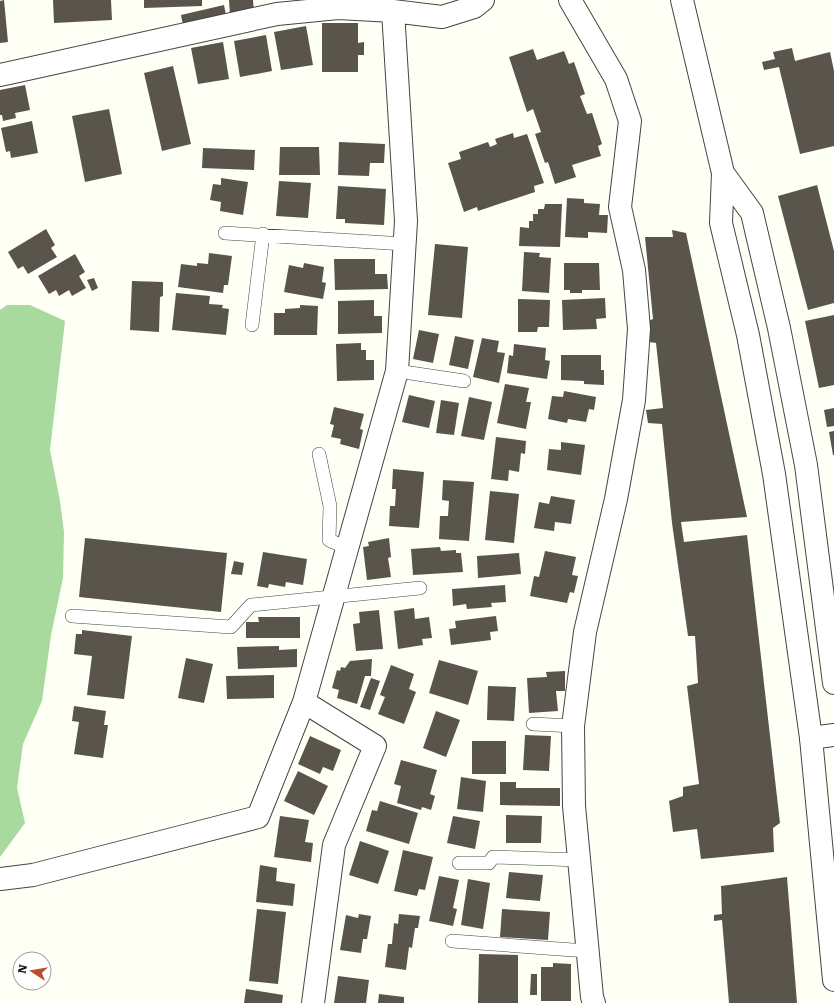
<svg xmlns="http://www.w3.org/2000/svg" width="834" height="1003" font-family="Literata,serif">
<rect width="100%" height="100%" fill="#fefff5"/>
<path fill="#a8da9e" d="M 7,305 L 30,305 L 65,321 L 50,450 L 60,501 L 64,532 L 63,578 L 51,635 L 42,701 L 23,744 L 17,788 L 25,823 L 0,857 L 0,310 Z"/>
<path fill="#59554d" d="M 4,0 L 8,42 L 0,43 L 0,1 Z
M 53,0 L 111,0 L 112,20 L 54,23 Z
M 144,0 L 202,0 L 202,6 L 144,8 Z
M 229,0 L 253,0 L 254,12 L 230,15 Z
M 224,5 L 226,15 L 183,25 L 181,15 Z
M 322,23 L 358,23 L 358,43 L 364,42 L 364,55 L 358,55 L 358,72 L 322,72 Z
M 306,26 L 313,65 L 281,70 L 274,32 Z
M 266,35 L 272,71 L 240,77 L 234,41 Z
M 223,42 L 229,79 L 198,84 L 191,48 Z
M 792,48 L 795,61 L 830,52 L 834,71 L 834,146 L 800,154 L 779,67 L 764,70 L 762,62 L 775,59 L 773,52 Z
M 533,49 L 537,60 L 564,51 L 569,64 L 574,62 L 585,94 L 580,96 L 587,114 L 592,113 L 602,144 L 598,146 L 601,156 L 572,165 L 576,177 L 555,184 L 548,162 L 545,163 L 535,134 L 541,132 L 533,109 L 527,112 L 509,57 Z
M 173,66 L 191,144 L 162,151 L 144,73 Z
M 25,85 L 30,110 L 15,113 L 16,118 L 3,121 L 2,115 L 0,115 L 0,90 Z
M 109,109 L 122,174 L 85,182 L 72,116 Z
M 32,121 L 38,153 L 11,158 L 10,151 L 6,152 L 1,128 Z
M 513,133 L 514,138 L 527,134 L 544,183 L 534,186 L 535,192 L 478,211 L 477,207 L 464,212 L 448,163 L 461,159 L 459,152 L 488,142 L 490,147 L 497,144 L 495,139 Z
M 339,142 L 385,144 L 384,163 L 370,163 L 369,176 L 338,175 Z
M 280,147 L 319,147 L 320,175 L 279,175 Z
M 203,148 L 255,150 L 254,170 L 202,168 Z
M 221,178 L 248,182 L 243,215 L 220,211 L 221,202 L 210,200 L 213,184 L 221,185 Z
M 279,181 L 311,183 L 308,218 L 276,216 Z
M 817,185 L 834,251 L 834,303 L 808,310 L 778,196 Z
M 338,186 L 386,189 L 384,225 L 345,223 L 345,219 L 336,219 Z
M 567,198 L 584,199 L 584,203 L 600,204 L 599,215 L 608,215 L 607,233 L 588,232 L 588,238 L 565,237 Z
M 545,204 L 562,204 L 560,247 L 519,246 L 520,227 L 529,228 L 529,221 L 533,221 L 533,214 L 538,214 L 538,209 L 544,209 Z
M 46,229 L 55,245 L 51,248 L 57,257 L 28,274 L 23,266 L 18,269 L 8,252 Z
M 672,230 L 686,233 L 747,517 L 681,522 L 684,542 L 747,535 L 780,823 L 773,828 L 774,852 L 701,859 L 697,829 L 673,832 L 669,801 L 683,796 L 683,787 L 699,784 L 687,686 L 698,683 L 695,636 L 688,636 L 672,523 L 662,424 L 648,423 L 646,410 L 663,408 L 656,343 L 649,342 L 648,321 L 653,319 L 645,237 L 673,237 Z
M 435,244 L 468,247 L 462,318 L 428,315 Z
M 524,252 L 540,253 L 539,257 L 551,258 L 549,293 L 522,291 Z
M 209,253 L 232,256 L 228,285 L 224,285 L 223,293 L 178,287 L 181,264 L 197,266 L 197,263 L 208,264 Z
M 75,254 L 85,272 L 79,276 L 86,288 L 72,296 L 69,290 L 59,296 L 56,290 L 49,294 L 38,276 Z
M 334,259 L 375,259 L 375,274 L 387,274 L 388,289 L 335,290 Z
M 304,263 L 324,267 L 322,282 L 326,283 L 323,299 L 284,292 L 289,265 L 303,268 Z
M 564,263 L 599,263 L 600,290 L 582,290 L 582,293 L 570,293 L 570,290 L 564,290 Z
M 94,278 L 98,288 L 92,291 L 87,280 Z
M 132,281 L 163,282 L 163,296 L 160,297 L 159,332 L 130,330 Z
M 176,293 L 210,296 L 209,304 L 223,305 L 222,308 L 229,309 L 226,335 L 172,330 Z
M 605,298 L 606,318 L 596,319 L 597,329 L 563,330 L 562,300 Z
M 518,299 L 550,300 L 549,327 L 538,327 L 537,332 L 518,332 Z
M 374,300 L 374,316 L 382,316 L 382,333 L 338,334 L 338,301 Z
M 300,305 L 318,306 L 317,335 L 274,335 L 274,313 L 285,313 L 285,309 L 300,308 Z
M 834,315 L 834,385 L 819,388 L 805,321 Z
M 419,330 L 439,334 L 433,363 L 413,359 Z
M 455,336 L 474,340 L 468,369 L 449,365 Z
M 482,338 L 499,341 L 497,352 L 505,353 L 499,383 L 473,377 Z
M 361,343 L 361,350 L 366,350 L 366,360 L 374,360 L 374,380 L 337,381 L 336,344 Z
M 514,344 L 546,348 L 545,360 L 550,361 L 547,379 L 507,373 L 509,355 L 513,356 Z
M 561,355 L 601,355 L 601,370 L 604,370 L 604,385 L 584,384 L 584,381 L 561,380 Z
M 505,384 L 529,388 L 526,402 L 531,402 L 526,429 L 497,423 Z
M 564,391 L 596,397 L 594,410 L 589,409 L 586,422 L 568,419 L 567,423 L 548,419 L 552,396 L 563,397 Z
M 409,395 L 435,401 L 429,428 L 402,422 Z
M 469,397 L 492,402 L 484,440 L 461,436 Z
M 441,400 L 459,403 L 454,435 L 436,433 Z
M 334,407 L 364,414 L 360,429 L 363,430 L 359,449 L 340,444 L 341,439 L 331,437 L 334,425 L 330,424 Z
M 834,408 L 834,426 L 827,427 L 824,410 Z
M 834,431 L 834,455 L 833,455 L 829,432 Z
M 496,437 L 526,441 L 525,454 L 521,453 L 519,472 L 509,470 L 508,481 L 491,479 Z
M 561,442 L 585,445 L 581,475 L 547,470 L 549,449 L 561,450 Z
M 393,469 L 424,472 L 419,528 L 389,526 L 390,506 L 395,506 L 396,489 L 392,489 Z
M 443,480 L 474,482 L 469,541 L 439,539 L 440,516 L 448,516 L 449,501 L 442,500 Z
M 490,491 L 519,494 L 514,543 L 485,540 Z
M 551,496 L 575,500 L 571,524 L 555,522 L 554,531 L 534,528 L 539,502 L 549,504 Z
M 85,538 L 227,553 L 221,612 L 79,597 Z
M 389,538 L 391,557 L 388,558 L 391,577 L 367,580 L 363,547 L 369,546 L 368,542 Z
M 440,547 L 441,551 L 456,550 L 456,553 L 461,553 L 463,572 L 413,575 L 411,549 Z
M 545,551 L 576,557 L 572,575 L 578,576 L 574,593 L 570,592 L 567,603 L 530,596 L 534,576 L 539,577 Z
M 263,552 L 307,559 L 303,585 L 286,582 L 285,587 L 269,584 L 268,588 L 257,586 Z
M 519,553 L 521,574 L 478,578 L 477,556 Z
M 234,561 L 244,563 L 242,575 L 231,574 Z
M 505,585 L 506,602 L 491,603 L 492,607 L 467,609 L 466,604 L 453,606 L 452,589 Z
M 414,608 L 415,619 L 429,617 L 432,638 L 422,639 L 423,645 L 398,649 L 394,611 Z
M 379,610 L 383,649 L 356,651 L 353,624 L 360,623 L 359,612 Z
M 496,616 L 498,631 L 490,632 L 491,640 L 451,645 L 449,629 L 456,628 L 455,621 Z
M 258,617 L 300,617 L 300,638 L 246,638 L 246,622 L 259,622 Z
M 82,630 L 132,636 L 124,699 L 87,695 L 92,656 L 74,654 L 76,634 L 82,634 Z
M 279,646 L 279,650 L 297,649 L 297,667 L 238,669 L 237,647 Z
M 186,658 L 213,664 L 204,703 L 178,698 Z
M 372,659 L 371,676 L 365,676 L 357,704 L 337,698 L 339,690 L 332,688 L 337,670 L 340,671 L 341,667 L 345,668 L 350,661 Z
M 439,660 L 478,671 L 468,705 L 429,693 Z
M 391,665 L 414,674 L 409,689 L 416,692 L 404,724 L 378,714 L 385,697 L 380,695 Z
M 565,671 L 565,691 L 556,691 L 558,711 L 529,713 L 527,678 L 547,677 L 546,672 Z
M 274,675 L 274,698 L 227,699 L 226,676 Z
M 371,678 L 380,681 L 370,710 L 360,707 Z
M 488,686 L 516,687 L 514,721 L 487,720 Z
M 74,706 L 106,711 L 104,725 L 108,725 L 103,758 L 74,754 L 79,722 L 72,721 Z
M 436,711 L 460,720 L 446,757 L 423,748 Z
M 525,735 L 551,736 L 549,771 L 523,770 Z
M 310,736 L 341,750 L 333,771 L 323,767 L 320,774 L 298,764 Z
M 472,741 L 506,741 L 506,774 L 472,774 Z
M 401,760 L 437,770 L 430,794 L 435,796 L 431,810 L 422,807 L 421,810 L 397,803 L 401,786 L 394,784 Z
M 298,771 L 328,786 L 314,815 L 284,801 Z
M 461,777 L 486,781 L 483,812 L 457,809 Z
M 500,782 L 516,782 L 516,788 L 560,788 L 560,806 L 500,805 Z
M 380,801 L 418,813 L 409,844 L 366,831 L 372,810 L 377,811 Z
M 506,815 L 542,816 L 541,843 L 506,843 Z
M 280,816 L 309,820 L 305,842 L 313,843 L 311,862 L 274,857 Z
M 453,816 L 480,821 L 475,849 L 447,843 Z
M 360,841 L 389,851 L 378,884 L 349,875 Z
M 403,850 L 433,857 L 425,890 L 419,889 L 417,896 L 394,891 Z
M 260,865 L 277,868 L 276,881 L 295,884 L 293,906 L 256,902 Z
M 509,872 L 543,875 L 540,901 L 506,898 Z
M 439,876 L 459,880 L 453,908 L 457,909 L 453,926 L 429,921 Z
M 787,877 L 797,1003 L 729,1003 L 722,920 L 714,921 L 714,915 L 722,914 L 721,886 Z
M 468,879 L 490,883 L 483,929 L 461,925 Z
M 257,909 L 286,912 L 278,984 L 249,981 Z
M 502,909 L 550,912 L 548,940 L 500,937 Z
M 359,914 L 371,916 L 367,939 L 363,939 L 361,953 L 340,950 L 346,915 L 358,918 Z
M 399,914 L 420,916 L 418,928 L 415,928 L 412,948 L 409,947 L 406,970 L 385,967 L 388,944 L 392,944 L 394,923 L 398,924 Z
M 479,954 L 518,955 L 518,1003 L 478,1003 Z
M 553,963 L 571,964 L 571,1001 L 541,1001 L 541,967 L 553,967 Z
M 531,974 L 537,974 L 537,995 L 530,995 Z
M 338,976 L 369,980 L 366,1003 L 334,1003 Z
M 246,989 L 283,995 L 282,1003 L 244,1003 Z
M 379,994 L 404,997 L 404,1003 L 378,1003 Z"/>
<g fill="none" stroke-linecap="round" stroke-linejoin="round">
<g stroke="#444" stroke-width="14">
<path id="service" d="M 225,233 L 405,244
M 252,325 L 263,234
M 397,371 L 464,381
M 319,454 L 330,506 L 329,540 L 347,548
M 72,616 L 231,627 L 251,605 L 420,588
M 533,724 L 573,726
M 459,863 L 489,863 L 493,857 L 579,860
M 452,941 L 587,951"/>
</g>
<g stroke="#444" stroke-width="24">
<path id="minor" d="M 570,0 L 616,79 L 630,121 L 620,207 L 634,270 L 639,329 L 634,400 L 616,499 L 585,632 L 573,726 L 574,806 L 592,997 L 594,1003
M 0,75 L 277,14 L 338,8 L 393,11 L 442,17 L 474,7 L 483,0
M 811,738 L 834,735
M 0,879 L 33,875 L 258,817 L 304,702
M 313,1003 L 334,845 L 375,746 L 304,702 L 397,371 L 406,221 L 393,11"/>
</g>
<g stroke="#444" stroke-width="24">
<path id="tertiary" d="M 682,0 L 723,173 L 721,223 L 748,335 L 774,474 L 811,738 L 834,980
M 723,173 L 752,213 L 779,328 L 806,465 L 834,683"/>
</g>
<use href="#service" stroke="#fff" stroke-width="13"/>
<use href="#minor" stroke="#fff" stroke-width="22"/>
<use href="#tertiary" stroke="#fff" stroke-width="22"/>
</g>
<g transform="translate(32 971) rotate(282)"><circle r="19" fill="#ffffff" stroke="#a0a0a0"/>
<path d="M0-3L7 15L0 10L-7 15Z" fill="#be4d2c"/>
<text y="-6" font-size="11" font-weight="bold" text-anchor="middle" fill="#111111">N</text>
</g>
</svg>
